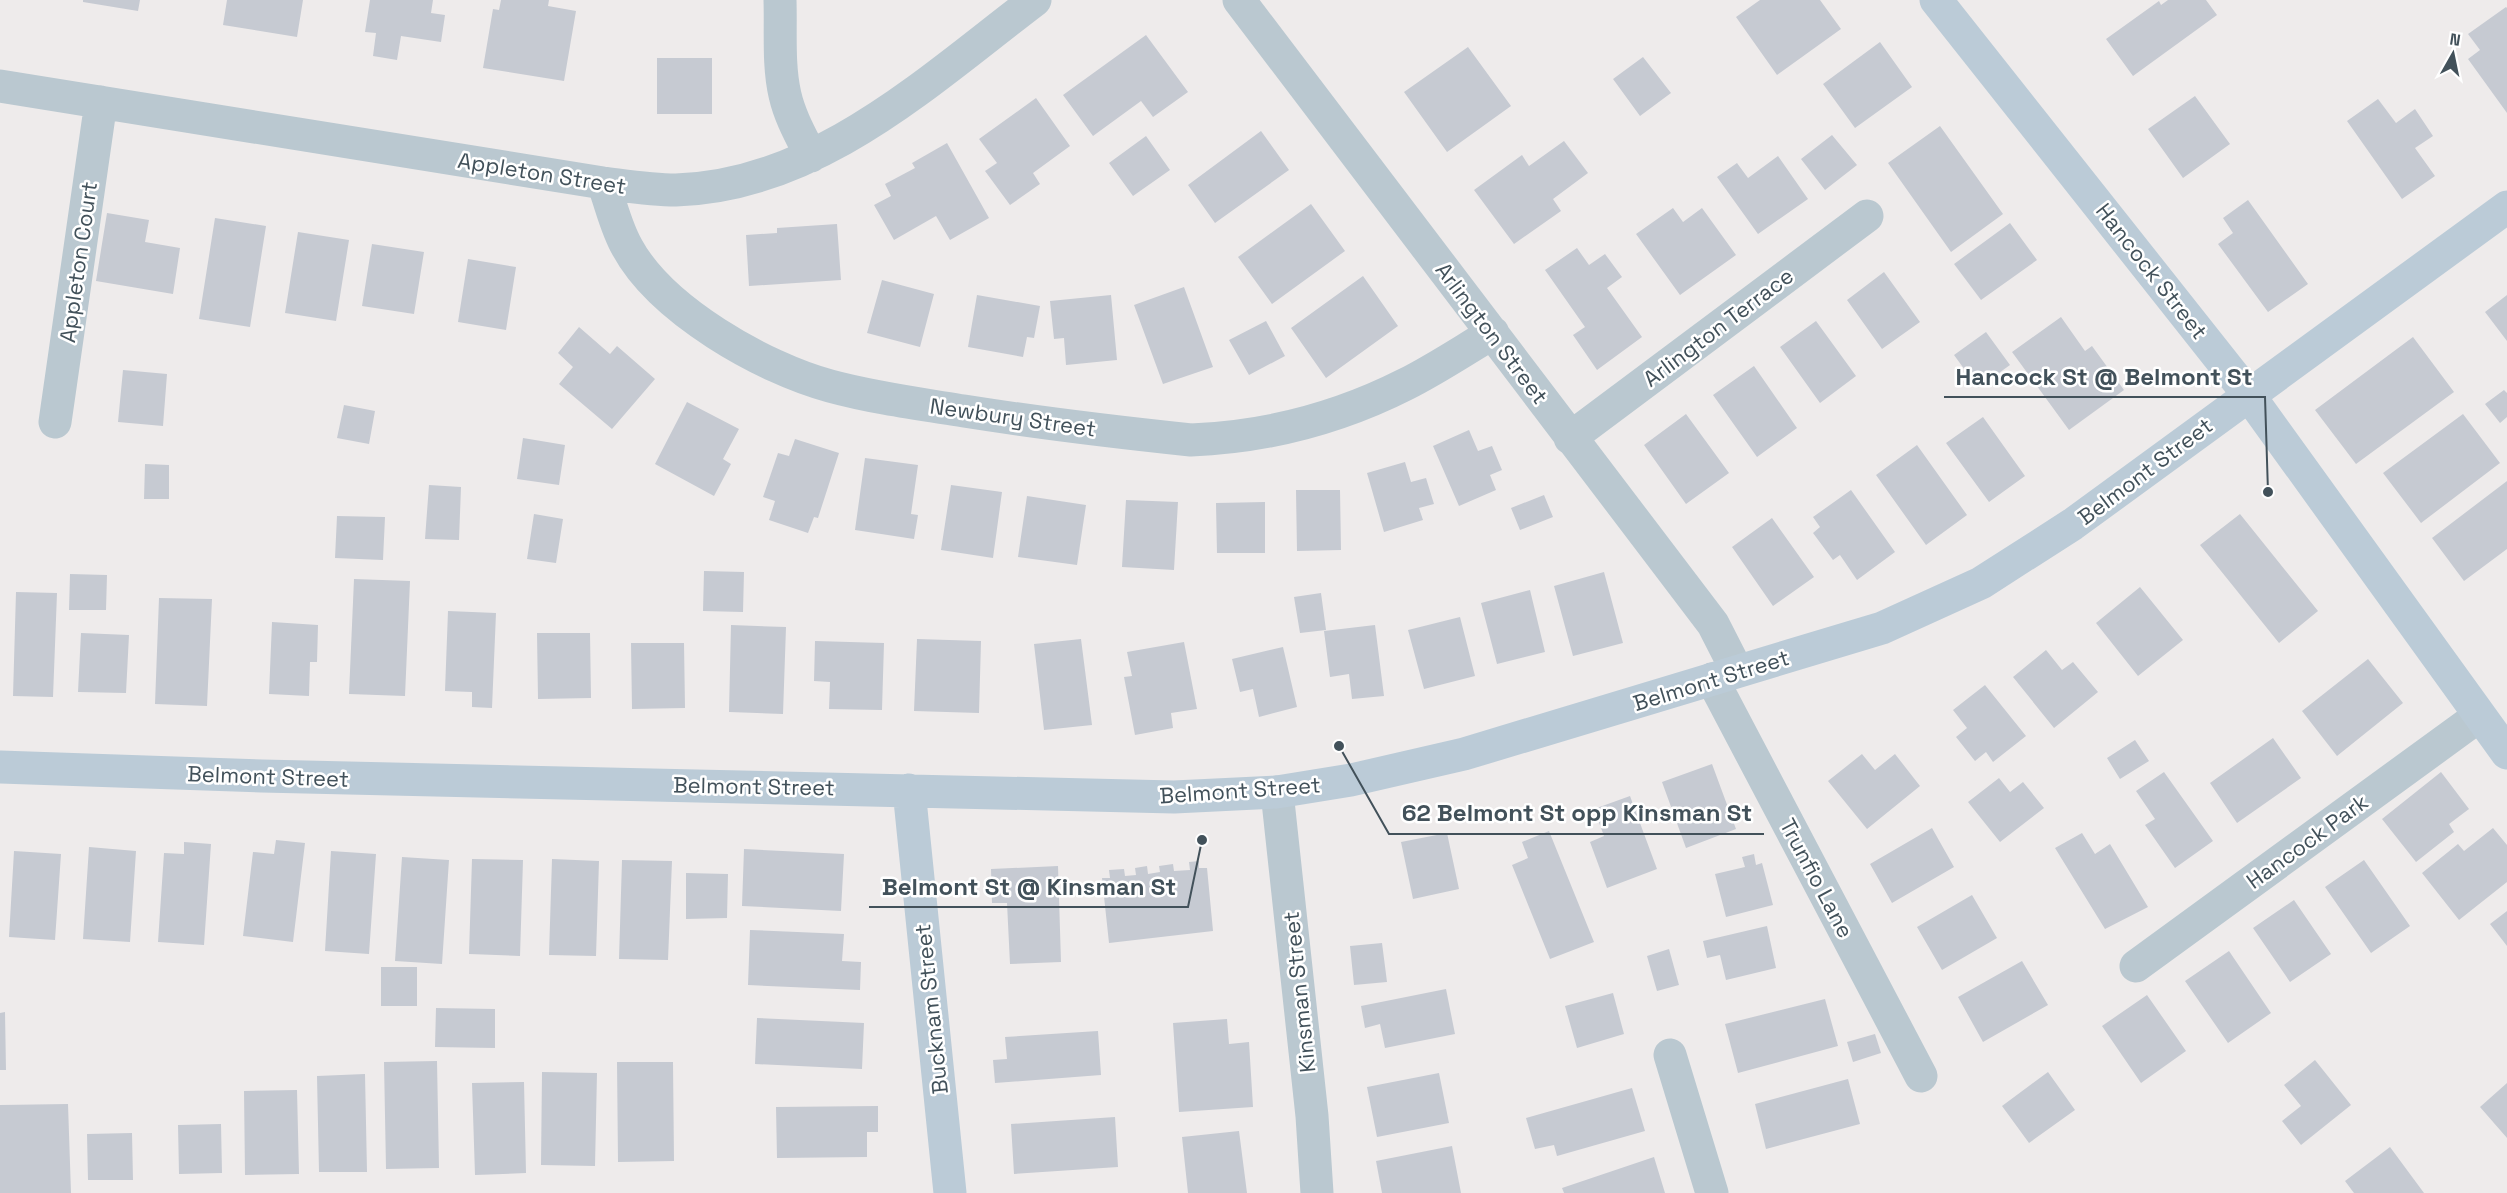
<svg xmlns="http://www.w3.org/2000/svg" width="2507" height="1193" font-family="'Space Grotesk',sans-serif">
<rect width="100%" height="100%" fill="#eeebeb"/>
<path fill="#c6cad2" d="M 83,0 L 140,0 L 138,11 L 83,2 Z
M 227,0 L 303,0 L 297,37 L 223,25 Z
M 370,0 L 433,0 L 431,13 L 445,15 L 441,42 L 401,36 L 397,60 L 373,56 L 376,33 L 365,32 Z
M 501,0 L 549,0 L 548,6 L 576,11 L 564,81 L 483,68 L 493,9 L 499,10 Z
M 1760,0 L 1820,0 L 1841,29 L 1777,75 L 1736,17 Z
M 2168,0 L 2206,0 L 2217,15 L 2133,76 L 2106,39 L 2159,1 L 2161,5 Z
M 2506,7 L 2507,8 L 2507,113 L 2468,59 L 2480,50 L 2468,34 Z
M 1146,35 L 1188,92 L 1153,117 L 1141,101 L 1093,136 L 1063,95 Z
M 1880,42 L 1912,87 L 1855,128 L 1823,84 Z
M 1468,47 L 1511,106 L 1447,152 L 1404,92 Z
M 1643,57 L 1671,93 L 1640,116 L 1613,79 Z
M 657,58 L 712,58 L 712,114 L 657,114 Z
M 2195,96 L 2230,144 L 2183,178 L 2148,129 Z
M 1036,98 L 1070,146 L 1033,173 L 1040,184 L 1010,205 L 985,171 L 997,163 L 979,139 Z
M 2378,99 L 2396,123 L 2415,109 L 2433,136 L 2415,148 L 2435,176 L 2402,199 L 2347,121 Z
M 1940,126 L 2003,214 L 1951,252 L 1888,163 Z
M 1261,131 L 1289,170 L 1215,223 L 1188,185 Z
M 1832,135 L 1857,165 L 1825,190 L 1801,159 Z
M 1146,136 L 1170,170 L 1133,196 L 1109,163 Z
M 1564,141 L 1588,173 L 1553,199 L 1561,211 L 1514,244 L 1474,190 L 1522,155 L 1529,166 Z
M 947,143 L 989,218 L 950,240 L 936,216 L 894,240 L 874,205 L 891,196 L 885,184 L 915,168 L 912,163 Z
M 1778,156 L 1808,199 L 1758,234 L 1717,177 L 1737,163 L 1748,178 Z
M 2248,200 L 2308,284 L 2268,312 L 2218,244 L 2233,233 L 2223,218 Z
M 1311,204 L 1345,251 L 1272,304 L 1238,257 Z
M 1673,208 L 1683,222 L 1702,208 L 1736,255 L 1680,295 L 1636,234 Z
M 107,213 L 149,220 L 145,242 L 180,248 L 173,294 L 96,281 Z
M 215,218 L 266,226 L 250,327 L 199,319 Z
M 2010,223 L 2037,260 L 1981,300 L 1954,264 Z
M 837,224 L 841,280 L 749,286 L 746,235 L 777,233 L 777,228 Z
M 298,232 L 349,240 L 336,321 L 285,313 Z
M 372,244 L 424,252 L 414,314 L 362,306 Z
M 1577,248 L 1589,265 L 1605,254 L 1622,277 L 1607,288 L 1642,337 L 1597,370 L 1573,335 L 1585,327 L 1545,270 Z
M 468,259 L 516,267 L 506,330 L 458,322 Z
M 1884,272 L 1920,322 L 1882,349 L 1847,300 Z
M 1363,276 L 1398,326 L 1326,378 L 1291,328 Z
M 882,280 L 934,294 L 920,347 L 867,333 Z
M 1184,287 L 1213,367 L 1163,384 L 1134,305 Z
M 977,295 L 1040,306 L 1034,338 L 1027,337 L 1023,357 L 968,347 Z
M 1111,295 L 1117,360 L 1066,365 L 1064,338 L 1054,339 L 1050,301 Z
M 2507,295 L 2507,341 L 2485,312 Z
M 2061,317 L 2085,351 L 2092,346 L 2124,390 L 2069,430 L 2012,352 Z
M 1266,321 L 1285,356 L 1249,375 L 1229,340 Z
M 1816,321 L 1856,376 L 1820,403 L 1780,347 Z
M 579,327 L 610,354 L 617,346 L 655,379 L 612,429 L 559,384 L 573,367 L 558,353 Z
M 1986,332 L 2010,365 L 1978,388 L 1954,355 Z
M 2413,337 L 2454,392 L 2356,464 L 2315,410 Z
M 1754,366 L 1797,428 L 1757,457 L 1713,395 Z
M 123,370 L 167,374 L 163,426 L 118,422 Z
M 2504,390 L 2507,393 L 2507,417 L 2500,423 L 2485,404 Z
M 687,402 L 739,429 L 723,459 L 731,464 L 714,496 L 655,464 Z
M 344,405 L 375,411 L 369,444 L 337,438 Z
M 1686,414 L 1729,473 L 1686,504 L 1644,445 Z
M 2463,414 L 2500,463 L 2421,523 L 2383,473 Z
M 1983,417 L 2025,476 L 1989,502 L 1946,443 Z
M 1469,430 L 1478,451 L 1492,446 L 1502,470 L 1490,475 L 1496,490 L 1459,506 L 1433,446 Z
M 523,438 L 565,445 L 559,485 L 517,479 Z
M 795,439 L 839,453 L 818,518 L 814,517 L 808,533 L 769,520 L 775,501 L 763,497 L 778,453 L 789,456 Z
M 1917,445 L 1967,515 L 1926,545 L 1876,475 Z
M 865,458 L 918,465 L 911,514 L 918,515 L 914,539 L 855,530 Z
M 1405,462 L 1411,482 L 1426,478 L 1434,504 L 1419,508 L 1423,520 L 1384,532 L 1367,473 Z
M 145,464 L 169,465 L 169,499 L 144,499 Z
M 2507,481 L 2507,549 L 2464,581 L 2432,538 Z
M 429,485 L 461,487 L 459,540 L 425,539 Z
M 951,485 L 1002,492 L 993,558 L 941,550 Z
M 1296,490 L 1340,490 L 1341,550 L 1297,551 Z
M 1851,490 L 1895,552 L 1857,580 L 1840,555 L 1833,560 L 1813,533 L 1820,527 L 1813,517 Z
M 1544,495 L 1553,517 L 1520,530 L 1511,508 Z
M 1027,496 L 1086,505 L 1077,565 L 1018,557 Z
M 1126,500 L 1178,502 L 1174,570 L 1122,567 Z
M 1265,502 L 1265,553 L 1217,553 L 1216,503 Z
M 534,514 L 563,519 L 556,563 L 527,559 Z
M 2240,514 L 2318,611 L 2279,643 L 2200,545 Z
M 337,516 L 385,517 L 383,560 L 335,558 Z
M 1772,518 L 1814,577 L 1773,606 L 1732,547 Z
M 704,571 L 744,572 L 743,612 L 703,611 Z
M 1604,572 L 1623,643 L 1573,656 L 1554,586 Z
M 70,574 L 107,575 L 106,610 L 69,610 Z
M 354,579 L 410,581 L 405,696 L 349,694 Z
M 2140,587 L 2183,640 L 2138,676 L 2096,623 Z
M 1530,590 L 1545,652 L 1497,664 L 1481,603 Z
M 16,592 L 57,593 L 53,697 L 13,696 Z
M 1321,593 L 1326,630 L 1300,633 L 1294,597 Z
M 159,598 L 212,599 L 207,706 L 155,704 Z
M 448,611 L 496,613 L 492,708 L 472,707 L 472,692 L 445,691 Z
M 1460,617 L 1475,676 L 1424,689 L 1408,630 Z
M 272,622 L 318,625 L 317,662 L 310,662 L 309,696 L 269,694 Z
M 731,625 L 786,627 L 783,714 L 729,712 Z
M 1375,625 L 1384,696 L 1352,699 L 1349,674 L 1330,677 L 1324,631 Z
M 81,633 L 129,635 L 126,693 L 78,692 Z
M 537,633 L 590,633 L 591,698 L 538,699 Z
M 917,639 L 981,641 L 979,713 L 914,711 Z
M 1081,639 L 1092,725 L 1044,730 L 1034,644 Z
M 815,641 L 884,643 L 882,710 L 829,709 L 830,682 L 814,681 Z
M 1184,642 L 1197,709 L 1171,713 L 1173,728 L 1135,735 L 1124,677 L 1132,676 L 1127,652 Z
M 631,643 L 684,643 L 685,708 L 632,709 Z
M 1283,647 L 1297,707 L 1259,717 L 1253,689 L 1240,692 L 1232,659 Z
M 2046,650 L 2062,670 L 2073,662 L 2098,692 L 2054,728 L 2013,677 Z
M 2368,659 L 2403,703 L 2337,756 L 2302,711 Z
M 1985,685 L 2026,736 L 1993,762 L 1986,752 L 1975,761 L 1956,737 L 1967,728 L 1953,710 Z
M 2273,738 L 2301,778 L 2237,823 L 2210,783 Z
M 2135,740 L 2149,761 L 2120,779 L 2107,758 Z
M 1862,754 L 1875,770 L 1895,754 L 1920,786 L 1867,829 L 1828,781 Z
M 1712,764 L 1736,829 L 1686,848 L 1662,782 Z
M 2164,772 L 2213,841 L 2175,868 L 2145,825 L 2155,819 L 2136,791 Z
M 2441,772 L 2469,809 L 2449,824 L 2454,832 L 2416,862 L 2382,819 Z
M 1999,778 L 2010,792 L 2023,782 L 2044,808 L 2000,842 L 1968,802 Z
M 1630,796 L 1657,869 L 1607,888 L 1590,842 L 1604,836 L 1594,809 Z
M 1932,828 L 1954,867 L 1892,903 L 1870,864 Z
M 2493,828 L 2507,845 L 2507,882 L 2459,920 L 2422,873 L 2458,844 L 2464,851 Z
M 1549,831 L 1594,942 L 1550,959 L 1512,865 L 1528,858 L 1522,842 Z
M 1447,833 L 1459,889 L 1413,899 L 1401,842 Z
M 2082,833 L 2095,854 L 2110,844 L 2148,907 L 2105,929 L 2055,848 Z
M 276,840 L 305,843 L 293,942 L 243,936 L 253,852 L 274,854 Z
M 184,842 L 211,844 L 204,945 L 158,942 L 164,853 L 184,854 Z
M 89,847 L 136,851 L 130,942 L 83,939 Z
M 744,849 L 844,854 L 841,911 L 742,906 Z
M 14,851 L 61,854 L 55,940 L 9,937 Z
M 331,851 L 376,854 L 369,954 L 325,951 Z
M 1754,854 L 1756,865 L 1762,863 L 1773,905 L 1726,917 L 1715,874 L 1745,867 L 1742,857 Z
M 402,857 L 449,860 L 442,964 L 395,961 Z
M 472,859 L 523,860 L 520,956 L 469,954 Z
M 552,859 L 599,861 L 596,956 L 549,955 Z
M 622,860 L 672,861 L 668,960 L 619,959 Z
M 2364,860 L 2410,926 L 2371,953 L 2325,887 Z
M 1199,861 L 1199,868 L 1207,868 L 1213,931 L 1109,943 L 1102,878 L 1110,878 L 1109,870 L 1124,869 L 1125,876 L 1136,875 L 1135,868 L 1147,866 L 1148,874 L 1160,872 L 1159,866 L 1173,864 L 1174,871 L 1190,870 L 1189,862 Z
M 1058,866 L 1061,962 L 1010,964 L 1007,903 L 992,903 L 991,869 Z
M 686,873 L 728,874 L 727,918 L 686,919 Z
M 1972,895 L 1997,938 L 1942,970 L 1917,927 Z
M 2294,900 L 2331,954 L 2290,982 L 2253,928 Z
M 2507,911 L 2507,946 L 2490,924 Z
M 1767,926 L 1776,968 L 1726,980 L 1720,955 L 1707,958 L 1703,941 Z
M 750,930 L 844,934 L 842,961 L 861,962 L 860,990 L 748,985 Z
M 1382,943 L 1387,982 L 1354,985 L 1350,946 Z
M 1669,949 L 1679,985 L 1657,991 L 1647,956 Z
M 2229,951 L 2271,1013 L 2228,1043 L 2185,981 Z
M 2022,961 L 2048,1005 L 1983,1042 L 1958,997 Z
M 381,967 L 417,967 L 417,1006 L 381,1006 Z
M 1446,989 L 1455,1034 L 1385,1048 L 1380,1024 L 1365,1028 L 1361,1006 Z
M 1613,993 L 1624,1034 L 1577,1048 L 1565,1006 Z
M 2147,995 L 2186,1051 L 2141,1083 L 2102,1026 Z
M 1825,999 L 1838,1046 L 1738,1073 L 1725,1024 Z
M 436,1008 L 495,1009 L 495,1048 L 435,1047 Z
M 5,1012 L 6,1070 L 0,1070 L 0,1013 Z
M 757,1018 L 864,1023 L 862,1069 L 755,1064 Z
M 1227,1019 L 1229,1044 L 1249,1042 L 1253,1107 L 1179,1112 L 1173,1023 Z
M 1098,1031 L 1101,1075 L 995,1083 L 993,1060 L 1007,1059 L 1005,1037 Z
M 1875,1034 L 1881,1053 L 1853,1062 L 1847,1042 Z
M 2315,1060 L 2351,1105 L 2301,1145 L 2282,1121 L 2301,1106 L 2284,1085 Z
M 437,1061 L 439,1168 L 386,1169 L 384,1062 Z
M 617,1062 L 673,1062 L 674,1161 L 618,1162 Z
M 542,1072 L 597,1073 L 595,1166 L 541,1165 Z
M 2048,1072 L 2075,1110 L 2029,1143 L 2002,1106 Z
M 1439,1073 L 1449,1123 L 1377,1137 L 1367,1087 Z
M 365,1074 L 367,1172 L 319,1172 L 317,1076 Z
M 1848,1079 L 1860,1124 L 1766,1149 L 1755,1104 Z
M 524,1082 L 526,1173 L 475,1175 L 472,1083 Z
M 2507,1083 L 2507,1138 L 2480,1107 Z
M 1632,1088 L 1645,1131 L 1557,1156 L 1554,1145 L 1535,1149 L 1526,1118 Z
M 297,1090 L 299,1174 L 245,1175 L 244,1091 Z
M 68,1104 L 71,1193 L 0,1193 L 0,1105 Z
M 878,1106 L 878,1132 L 867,1132 L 867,1157 L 777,1158 L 776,1107 Z
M 1115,1117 L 1118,1167 L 1014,1174 L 1011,1124 Z
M 221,1124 L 222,1173 L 179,1174 L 178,1125 Z
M 1239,1131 L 1247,1193 L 1188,1193 L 1182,1137 Z
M 132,1133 L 133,1180 L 88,1180 L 87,1134 Z
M 1452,1146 L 1461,1193 L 1382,1193 L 1376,1161 Z
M 2390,1147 L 2424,1193 L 2354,1193 L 2345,1181 Z
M 1654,1157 L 1665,1193 L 1564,1193 L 1562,1188 Z"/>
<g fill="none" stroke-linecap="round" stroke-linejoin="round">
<path stroke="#bac8d0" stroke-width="33" d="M 780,0 C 781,31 778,65 785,95 C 790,117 801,136 811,156
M 1239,0 L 1713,624 L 1737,671
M 0,86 L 603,183 C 627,186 651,190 676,190 C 817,186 928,81 1035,0
M 603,183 C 611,204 616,228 627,247 C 661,310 763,368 830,386 C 874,398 920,404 964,411 C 1040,423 1115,432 1191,440 C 1266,437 1339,418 1406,384 C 1436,369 1464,350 1493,333
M 55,422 L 101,102
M 1570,438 L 1867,216
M 1712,679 L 1921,1076
M 1277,792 L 1312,1116 L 1317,1193
M 2136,966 L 2479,716
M 1670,1055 L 1712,1193"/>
<path stroke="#bbcbd7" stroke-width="33" d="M 1936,0 L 2248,394 L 2507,753
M 0,767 L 262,776 L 1174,797 L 1277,792 L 1351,780 L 1464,754 L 1882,628 L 1981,583 L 2073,524 L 2507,207
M 909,790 L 950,1193"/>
</g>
<g text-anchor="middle" stroke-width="5" stroke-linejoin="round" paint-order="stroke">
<g font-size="22" fill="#42515a" stroke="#fff">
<text transform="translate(542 173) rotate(9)" y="8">Appleton Street</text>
<text transform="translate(78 262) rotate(-82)" y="8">Appleton Court</text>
<text transform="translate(2152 271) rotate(52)" y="8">Hancock Street</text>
<text transform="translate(1718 327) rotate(-37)" y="8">Arlington Terrace</text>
<text transform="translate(1492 333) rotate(53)" y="8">Arlington Street</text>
<text transform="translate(1013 417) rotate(8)" y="8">Newbury Street</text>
<text transform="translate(2145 471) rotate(-37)" y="8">Belmont Street</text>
<text transform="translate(1711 680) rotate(-17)" y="8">Belmont Street</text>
<text transform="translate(268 776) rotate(2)" y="8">Belmont Street</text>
<text transform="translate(754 786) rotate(1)" y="8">Belmont Street</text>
<text transform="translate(1240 790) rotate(-4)" y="8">Belmont Street</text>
<text transform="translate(2307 841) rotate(-36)" y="8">Hancock Park</text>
<text transform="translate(1817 878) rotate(62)" y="8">Trunfio Lane</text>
<text transform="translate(1299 992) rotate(-96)" y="8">Kinsman Street</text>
<text transform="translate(931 1009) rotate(-96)" y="8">Bucknam Street</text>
</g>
</g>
<path fill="none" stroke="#42515a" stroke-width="2" d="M2268 492L2265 397H1944M1339 746L1389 834H1764M1202 840L1188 907H869"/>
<g fill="#42515a" stroke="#fff" stroke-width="2">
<circle cx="2268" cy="492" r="6"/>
<circle cx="1339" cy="746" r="6"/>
<circle cx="1202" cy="840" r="6"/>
</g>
<g font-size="24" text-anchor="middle" font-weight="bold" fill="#42515a" stroke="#fff" stroke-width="5" stroke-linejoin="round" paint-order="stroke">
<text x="2104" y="385">Hancock St @ Belmont St</text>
<text x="1577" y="821">62 Belmont St opp Kinsman St</text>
<text x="1029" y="895">Belmont St @ Kinsman St</text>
</g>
<g transform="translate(2453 54) rotate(9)" stroke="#ffffff" stroke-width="4.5" paint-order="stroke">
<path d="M0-4.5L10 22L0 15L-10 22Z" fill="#42515a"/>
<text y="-9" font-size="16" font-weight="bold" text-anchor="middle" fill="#42515a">N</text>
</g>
</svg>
